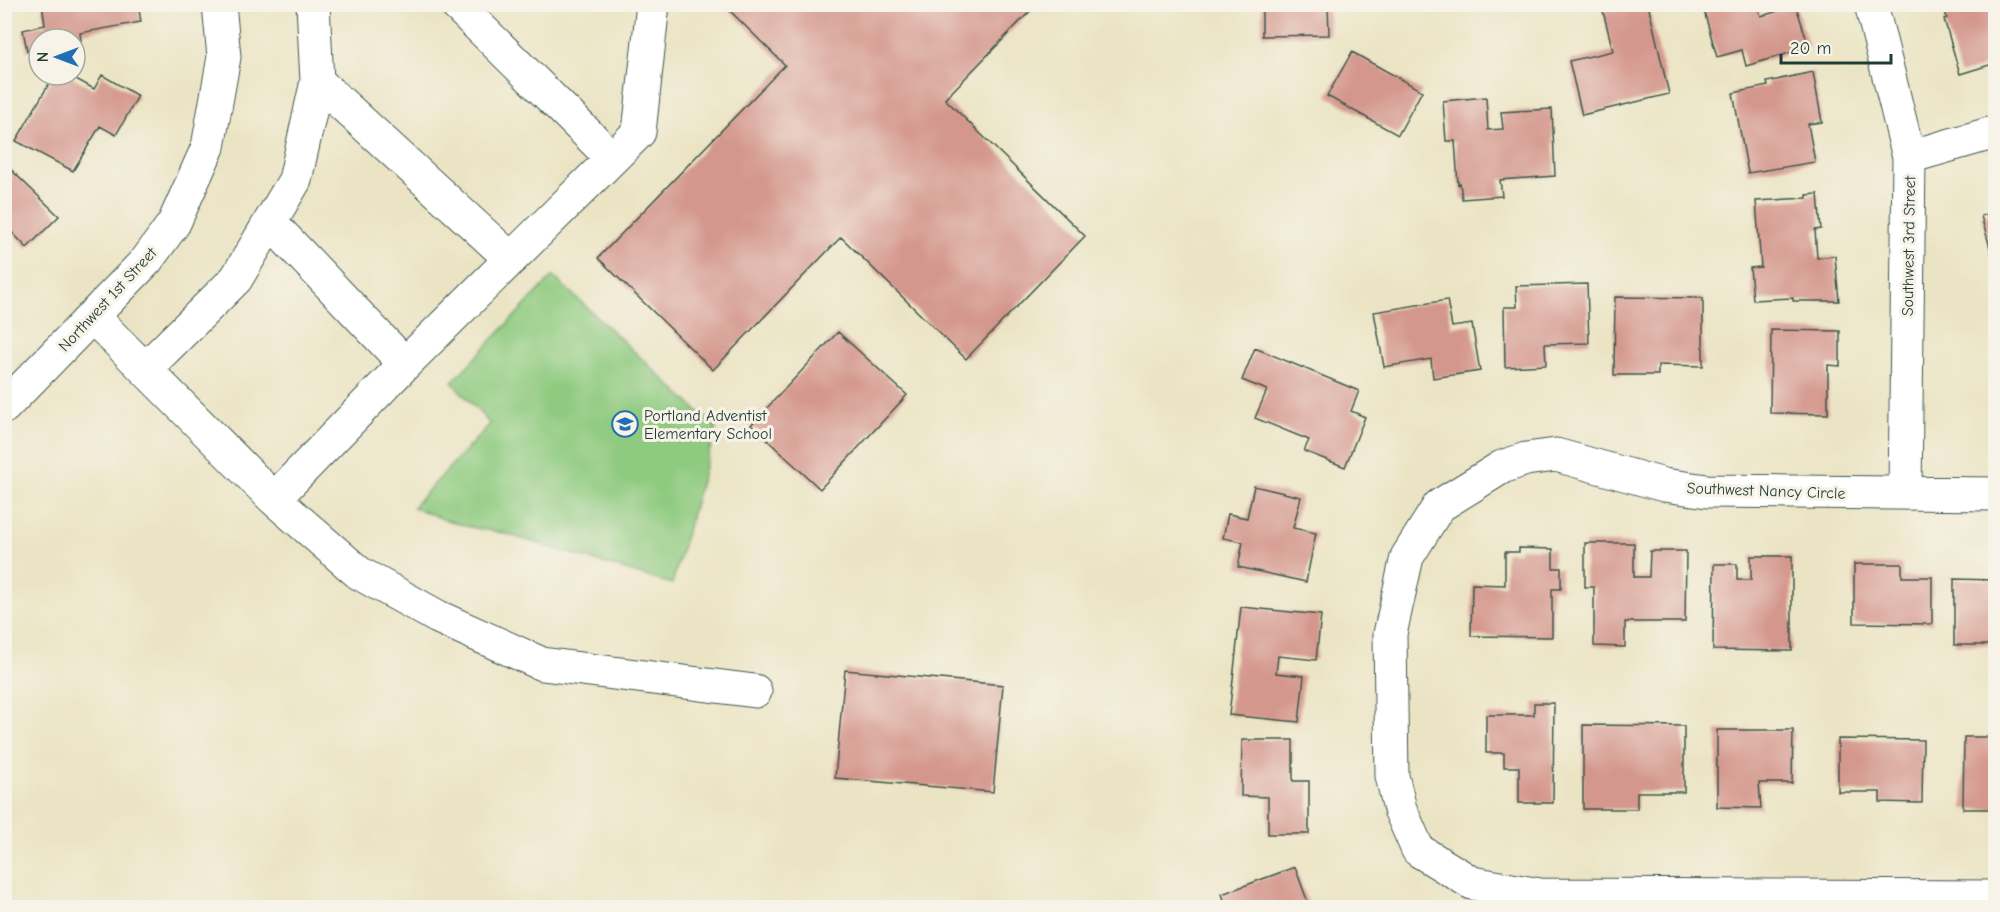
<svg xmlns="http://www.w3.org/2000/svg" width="2000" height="912" font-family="'Comic Neue',sans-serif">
<rect width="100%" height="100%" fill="#f7f3e8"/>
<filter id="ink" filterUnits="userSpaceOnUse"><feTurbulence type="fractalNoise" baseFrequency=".0167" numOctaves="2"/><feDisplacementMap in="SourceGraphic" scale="12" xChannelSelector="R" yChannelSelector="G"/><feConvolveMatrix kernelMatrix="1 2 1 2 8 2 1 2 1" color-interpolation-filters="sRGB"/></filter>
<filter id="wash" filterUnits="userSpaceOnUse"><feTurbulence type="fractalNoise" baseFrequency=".008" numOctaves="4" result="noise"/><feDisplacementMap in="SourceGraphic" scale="24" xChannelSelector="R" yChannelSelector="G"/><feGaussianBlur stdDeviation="1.35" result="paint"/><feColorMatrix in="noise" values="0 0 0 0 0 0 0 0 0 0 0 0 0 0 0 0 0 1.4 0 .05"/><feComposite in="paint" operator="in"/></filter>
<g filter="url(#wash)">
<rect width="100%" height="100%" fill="#ebe4c4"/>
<path fill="#8eca7f" stroke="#56845a" stroke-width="1.5" d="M 553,276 L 716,428 L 672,584 L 503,533 L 470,527 L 443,519 L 413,507 L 490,424 L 452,382 Z"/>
<g id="blocks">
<path fill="#d4978d" d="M 42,4 L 138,4 L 141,22 L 80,33 L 81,41 L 75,42 L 75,39 L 39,39 L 39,49 L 27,51 L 23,30 L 45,25 Z
M 723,4 L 1037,4 L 945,99 L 1085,236 L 966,359 L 841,237 L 713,370 L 598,258 L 785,65 Z
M 1262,4 L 1328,4 L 1329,35 L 1262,36 Z
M 1633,4 L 1648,4 L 1669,94 L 1582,115 L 1569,61 L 1613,51 L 1603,11 Z
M 1702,4 L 1774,4 L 1759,10 L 1761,16 L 1796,6 L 1809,47 L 1746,66 L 1742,50 L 1717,57 Z
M 1943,4 L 1996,4 L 1996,63 L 1960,74 L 1944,19 L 1947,18 Z
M 1352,52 L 1422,91 L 1398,135 L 1327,96 Z
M 1813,72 L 1822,122 L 1808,124 L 1815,162 L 1748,173 L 1733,93 L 1768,86 L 1767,82 Z
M 54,75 L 69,75 L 94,89 L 102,75 L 138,96 L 116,135 L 100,126 L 73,171 L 16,141 Z
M 1486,97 L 1488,130 L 1503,129 L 1501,112 L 1552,109 L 1555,176 L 1500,180 L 1502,196 L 1462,199 L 1460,183 L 1458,184 L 1455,141 L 1446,141 L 1443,101 Z
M 4,163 L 59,216 L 27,248 L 8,228 L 4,232 Z
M 1818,194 L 1821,229 L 1815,230 L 1817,258 L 1835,256 L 1839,301 L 1793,301 L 1793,298 L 1753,300 L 1750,268 L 1761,267 L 1756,201 L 1807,198 L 1807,195 Z
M 1996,211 L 1996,264 L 1995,265 L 1981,216 Z
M 1587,284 L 1589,343 L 1545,344 L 1546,365 L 1505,367 L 1504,307 L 1517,307 L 1516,286 Z
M 1615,297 L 1703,298 L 1703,366 L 1658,365 L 1658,375 L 1614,375 Z
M 1447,300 L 1452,327 L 1472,324 L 1480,371 L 1433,378 L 1431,359 L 1384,367 L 1374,312 Z
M 1771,330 L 1840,331 L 1840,366 L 1828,365 L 1828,414 L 1770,413 Z
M 838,332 L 907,395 L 820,489 L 751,425 Z
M 1993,340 L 1996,340 L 1996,416 L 1991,416 Z
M 1255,348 L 1359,391 L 1351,411 L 1365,417 L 1345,467 L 1304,451 L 1309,440 L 1255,418 L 1267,390 L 1242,380 Z
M 1254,486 L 1301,497 L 1293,528 L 1316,533 L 1306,582 L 1238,567 L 1243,542 L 1223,538 L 1228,514 L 1247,518 Z
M 1585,543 L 1634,543 L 1634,577 L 1649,577 L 1650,551 L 1686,551 L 1685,622 L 1625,622 L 1625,647 L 1594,646 L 1594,587 L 1585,587 Z
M 1519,548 L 1553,549 L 1553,568 L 1561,568 L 1561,589 L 1552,589 L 1552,637 L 1471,636 L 1472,584 L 1505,585 L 1505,552 L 1519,552 Z
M 1751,556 L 1792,556 L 1792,651 L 1713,650 L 1714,564 L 1737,564 L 1737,580 L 1751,580 Z
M 1854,564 L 1902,564 L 1902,577 L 1932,577 L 1932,624 L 1854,623 Z
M 1954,579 L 1996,580 L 1996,645 L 1954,645 Z
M 1241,607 L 1321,615 L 1316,660 L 1278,656 L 1276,673 L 1304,676 L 1299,722 L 1229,715 Z
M 845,670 L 1003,685 L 993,792 L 835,778 Z
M 1534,703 L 1554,703 L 1553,803 L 1519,803 L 1519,767 L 1504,767 L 1504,753 L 1486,753 L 1486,715 L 1534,715 Z
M 1583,725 L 1684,726 L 1684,792 L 1637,792 L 1637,809 L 1583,809 Z
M 1717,730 L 1793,730 L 1792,783 L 1759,783 L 1761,808 L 1717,807 Z
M 1964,737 L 1996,737 L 1996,809 L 1963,809 Z
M 1838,739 L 1923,740 L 1922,803 L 1880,802 L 1880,792 L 1838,792 Z
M 1242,740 L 1293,740 L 1293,781 L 1309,781 L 1309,834 L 1268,834 L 1268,797 L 1241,796 Z
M 1295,867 L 1310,908 L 1227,908 L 1222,894 Z"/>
</g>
</g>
<g filter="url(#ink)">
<use href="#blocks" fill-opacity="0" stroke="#3e564a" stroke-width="1.5"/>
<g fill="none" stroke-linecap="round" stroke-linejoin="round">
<g stroke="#3e564a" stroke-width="35">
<path id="minor" d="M 456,4 L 612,158
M 1871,4 L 1909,157 L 1905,493
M 317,81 L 511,259
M 1909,157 L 1996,132
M 270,222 L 405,364
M 92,316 L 274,499 L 405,364 L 639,132 L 653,4
M 145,369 L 236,279 L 295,180 L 317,81 L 313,4
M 4,407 L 147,260 L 174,223 L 208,147 L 224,57 L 219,4
M 1996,494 L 1707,491 L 1664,485 L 1556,455 L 1526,459 L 1502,467 L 1439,506 L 1407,557 L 1390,634 L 1392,776 L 1400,809 L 1418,850 L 1472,883 L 1540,895 L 1996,897
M 274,499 L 359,573 L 438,617 L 542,664 L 755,691"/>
</g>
<use href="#minor" stroke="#fff" stroke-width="33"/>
</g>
</g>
<defs>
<g id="school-ring" transform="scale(1.35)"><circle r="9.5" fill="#f7f3e8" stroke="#1f6fb2" stroke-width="1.5"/><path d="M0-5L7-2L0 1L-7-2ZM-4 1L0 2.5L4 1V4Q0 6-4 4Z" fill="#1f6fb2"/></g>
</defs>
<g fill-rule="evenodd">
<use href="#school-ring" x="625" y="424"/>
</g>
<g text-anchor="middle" stroke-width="6" stroke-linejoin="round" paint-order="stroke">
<g font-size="16" fill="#1f3d34" stroke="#f7f3e8">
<text transform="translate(1908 246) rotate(-89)" y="6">Southwest 3rd Street</text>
<text transform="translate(107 299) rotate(-47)" y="6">Northwest 1st Street</text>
<text transform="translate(1766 490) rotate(2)" y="6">Southwest Nancy Circle</text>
</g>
<g font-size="16" fill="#1f3d34" stroke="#f7f3e8" text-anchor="start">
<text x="644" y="421">Portland Adventist<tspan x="644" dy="18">Elementary School</tspan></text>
</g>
</g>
<rect width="2000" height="912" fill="none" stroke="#f7f3e8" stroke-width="24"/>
<g transform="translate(57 57) rotate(270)"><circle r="28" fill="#f7f3e8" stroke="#a1aaa0" stroke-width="1.5"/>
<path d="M0-4.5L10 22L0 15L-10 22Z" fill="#1f6fb2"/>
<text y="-9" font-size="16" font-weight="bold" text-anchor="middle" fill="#1f3d34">N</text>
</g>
<path d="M1781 54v9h110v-9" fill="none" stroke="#1f3d34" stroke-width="3"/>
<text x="1790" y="54" font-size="18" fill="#1f3d34" stroke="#f7f3e8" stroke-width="4.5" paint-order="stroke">20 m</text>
</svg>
